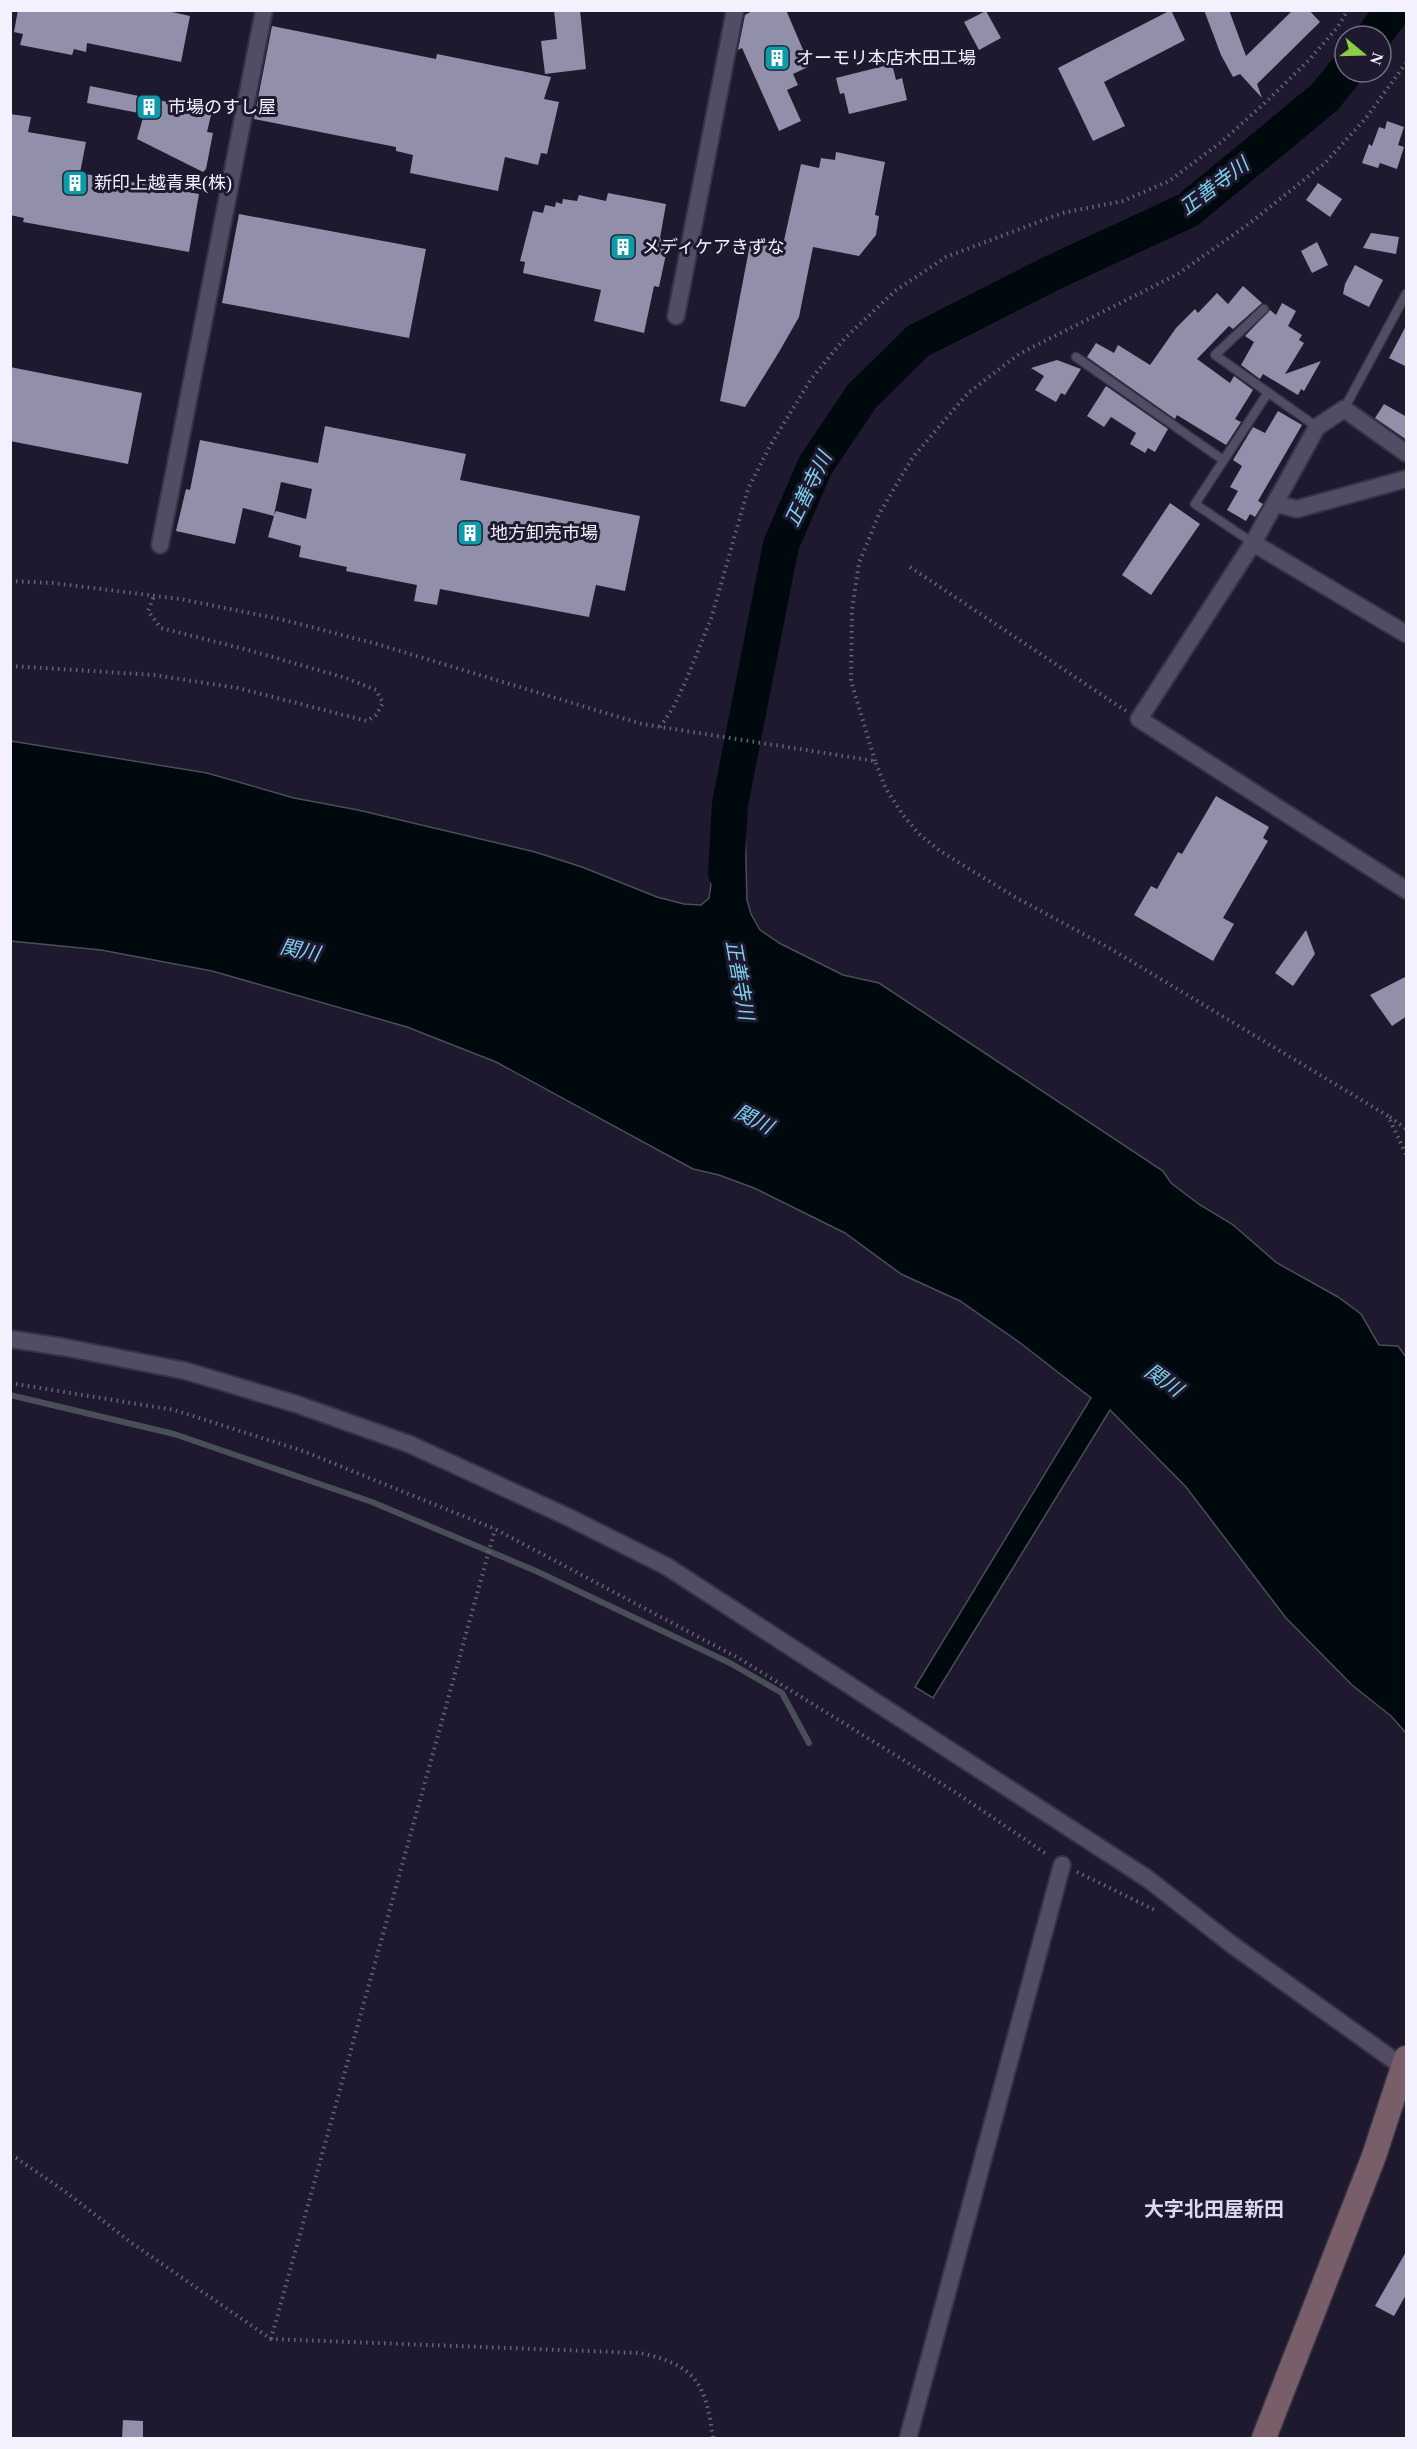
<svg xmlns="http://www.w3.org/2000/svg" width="1417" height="2449" font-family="'Times New Roman','Noto Sans JP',serif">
<rect width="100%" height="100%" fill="#1e192e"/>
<path fill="#00090e" stroke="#494f56" stroke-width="1.5" d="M 11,741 L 207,773 L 294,798 L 358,810 L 535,852 L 582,867 L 657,897 L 684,904 L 701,905 L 709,898 L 711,884 L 712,822 L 745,823 L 747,900 L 751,914 L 760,930 L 781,944 L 843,975 L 879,983 L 1163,1171 L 1171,1183 L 1200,1205 L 1232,1224 L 1277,1263 L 1338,1297 L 1361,1314 L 1379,1345 L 1398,1346 L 1406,1357 L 1406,1733 L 1391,1716 L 1352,1685 L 1286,1618 L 1186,1487 L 1110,1410 L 933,1698 L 915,1687 L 1091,1398 L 1019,1342 L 960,1301 L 901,1274 L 845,1233 L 754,1188 L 719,1175 L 693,1169 L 496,1062 L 407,1027 L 212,971 L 101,950 L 11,941 Z"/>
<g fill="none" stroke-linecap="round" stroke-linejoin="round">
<path stroke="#494f56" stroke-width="6" d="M 10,1395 L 174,1434 L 372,1502 L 536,1571 L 730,1663 L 782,1693 L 809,1743"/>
<path stroke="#00090e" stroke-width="36" d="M 1374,36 L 1393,10
M 726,873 L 730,804 L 781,545 L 815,466 L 862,396 L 918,341 L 1054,272 L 1188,210 L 1325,97 L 1345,72"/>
</g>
<path fill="#928faa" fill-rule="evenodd" d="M 18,10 L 163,10 L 190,16 L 181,62 L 87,43 L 86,52 L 74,49 L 72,55 L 20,45 L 23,34 L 14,32 Z
M 554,10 L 580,10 L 586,69 L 545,74 L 541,41 L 557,39 Z
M 754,10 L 786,10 L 810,66 L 793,74 L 798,85 L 787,90 L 801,121 L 779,131 L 742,48 L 738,50 L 745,15 Z
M 1171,10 L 1185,40 L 1104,82 L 1125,126 L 1093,141 L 1058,68 Z
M 1204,10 L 1229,10 L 1246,56 L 1293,10 L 1309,10 L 1320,22 L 1257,84 L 1262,98 L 1240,74 L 1233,77 L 1221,55 Z
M 986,11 L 1001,38 L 979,50 L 964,22 Z
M 272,26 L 436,59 L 437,54 L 551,77 L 544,99 L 559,102 L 547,154 L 541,153 L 538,165 L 505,157 L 498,191 L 410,173 L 413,155 L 396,151 L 396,147 L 254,119 Z
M 892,64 L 896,80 L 902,78 L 907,100 L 849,114 L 844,93 L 840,94 L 836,78 Z
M 90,86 L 212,111 L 207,132 L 213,133 L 206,169 L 203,172 L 137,139 L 144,114 L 87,103 Z
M 10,114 L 31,117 L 28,132 L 86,142 L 80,173 L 199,194 L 189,252 L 23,222 L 24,218 L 10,215 Z
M 1387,121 L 1404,127 L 1398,145 L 1404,147 L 1397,169 L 1380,163 L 1378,168 L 1362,163 L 1369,144 L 1372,146 L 1379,127 L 1385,129 Z
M 836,152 L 885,162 L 875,215 L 879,216 L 876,235 L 859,256 L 813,247 L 799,317 L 779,352 L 745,407 L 720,401 L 751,239 L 783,245 L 801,164 L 819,168 L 821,158 L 835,160 Z
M 1318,183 L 1342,199 L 1330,217 L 1306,200 Z
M 608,193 L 666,204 L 660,238 L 669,240 L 659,287 L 654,286 L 644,333 L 594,321 L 601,290 L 523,273 L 525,262 L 520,261 L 533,211 L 543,213 L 545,205 L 555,207 L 556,202 L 562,204 L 563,199 L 577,201 L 579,195 L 606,201 Z
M 239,214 L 426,249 L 409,338 L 222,303 Z
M 1371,233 L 1399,237 L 1396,254 L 1363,248 Z
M 1317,242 L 1328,265 L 1312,273 L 1301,251 Z
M 1355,265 L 1383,280 L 1369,307 L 1343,294 L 1345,284 Z
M 1243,286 L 1262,303 L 1233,329 L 1229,326 L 1197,359 L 1230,383 L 1234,376 L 1253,390 L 1235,419 L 1241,422 L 1226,445 L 1177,415 L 1175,419 L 1087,357 L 1096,343 L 1114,353 L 1118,345 L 1150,365 L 1176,328 L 1195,309 L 1198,313 L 1217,293 L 1228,304 Z
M 1282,303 L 1296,311 L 1288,326 L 1302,335 L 1299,340 L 1304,343 L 1285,374 L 1321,361 L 1304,391 L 1301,389 L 1298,395 L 1263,374 L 1260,379 L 1241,365 L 1254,342 L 1245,336 L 1270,310 L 1276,315 Z
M 1407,324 L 1407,367 L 1389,358 Z
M 1057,360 L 1081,369 L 1065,395 L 1061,393 L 1056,402 L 1035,390 L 1044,376 L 1031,368 Z
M 10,367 L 142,393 L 128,464 L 10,441 Z
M 1106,386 L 1168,429 L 1155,452 L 1148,448 L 1145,453 L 1130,444 L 1136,433 L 1111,417 L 1104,427 L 1087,416 Z
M 1384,404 L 1407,417 L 1407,440 L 1375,418 Z
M 1278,411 L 1302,425 L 1258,501 L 1263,504 L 1255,517 L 1250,514 L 1246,521 L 1227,510 L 1238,491 L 1230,487 L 1242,466 L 1233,460 L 1253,427 L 1265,433 Z
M 325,426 L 466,454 L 460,480 L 640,516 L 625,591 L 596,585 L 589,617 L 440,589 L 437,605 L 414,601 L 417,585 L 346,571 L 347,567 L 299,557 L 301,546 L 268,537 L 274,516 L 243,508 L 235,544 L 176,531 L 186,489 L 190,490 L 200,440 L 318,463 ZM 281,482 L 312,489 L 306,519 L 276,511 L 274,515 Z
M 1170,503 L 1200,524 L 1151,595 L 1122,575 Z
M 1216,796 L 1269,827 L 1263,838 L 1268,841 L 1223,918 L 1234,924 L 1213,961 L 1134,915 L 1151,886 L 1157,889 L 1178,852 L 1182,854 Z
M 1306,930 L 1315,954 L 1293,986 L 1275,973 Z
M 1407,976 L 1407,1016 L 1392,1026 L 1370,995 Z
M 1407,2250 L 1407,2293 L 1394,2316 L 1375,2306 Z
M 123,2420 L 143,2421 L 143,2439 L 122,2439 Z"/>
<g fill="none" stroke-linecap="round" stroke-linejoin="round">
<g stroke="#383344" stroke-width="11">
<path id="lane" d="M 1264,309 L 1215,355 L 1317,427
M 1076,357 L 1223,460
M 1344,409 L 1406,294
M 1253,543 L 1195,504 L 1267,394"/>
</g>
<g stroke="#383344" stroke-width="20">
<path id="street" d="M 676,316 L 735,10
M 1406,453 L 1344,409 L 1317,427 L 1253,543 L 1139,719 L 1406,890
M 1276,504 L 1297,509 L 1406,479
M 1253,543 L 1406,634
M 160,545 L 264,10
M 10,1339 L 63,1347 L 186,1371 L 296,1404 L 409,1444 L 568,1517 L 666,1566 L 1148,1879 L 1231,1944 L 1406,2069
M 908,2438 L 1062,1865"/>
</g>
<g stroke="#383344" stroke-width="27">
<path id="secondary" d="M 1264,2438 L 1374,2156 L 1406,2058"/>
</g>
<path stroke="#686476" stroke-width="4" stroke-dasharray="1.5 4.5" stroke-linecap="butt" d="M 910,567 L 1126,711
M 10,581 L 53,583 L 180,599 L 280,619 L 377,644 L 642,724 L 875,761 L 886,789 L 903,815 L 919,834 L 940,851 L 1015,897 L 1111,949 L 1388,1116 L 1406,1154
M 10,666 L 154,675 L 238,688 L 367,721 L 376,715 L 383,703 L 376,690 L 346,678 L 248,650 L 161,628 L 148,611 L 154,596
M 660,727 L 673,708 L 688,676 L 712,616 L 748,489 L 770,446 L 811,379 L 845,338 L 895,291 L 946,257 L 1062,213 L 1123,201 L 1169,181 L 1220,143 L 1268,100 L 1309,60 L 1337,28 L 1348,10
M 875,761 L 851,681 L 852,610 L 859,563 L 879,514 L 913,457 L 968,393 L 1019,354 L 1178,274 L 1250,223 L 1325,163 L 1366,118 L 1406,63
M 1390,1117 L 1406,1129
M 10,1383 L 174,1410 L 303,1451 L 495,1529 L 740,1659 L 955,1792 L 1048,1855
M 1077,1872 L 1157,1911
M 10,2157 L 16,2158 L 63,2190 L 133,2244 L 271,2339 L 640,2353 C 696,2365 706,2384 713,2438
M 271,2339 L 495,1529"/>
<use href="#lane" stroke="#524d65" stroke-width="8"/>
<use href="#street" stroke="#524d65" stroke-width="16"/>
<use href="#secondary" stroke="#785e68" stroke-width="24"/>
</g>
<defs>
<g id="building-square" transform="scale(1.35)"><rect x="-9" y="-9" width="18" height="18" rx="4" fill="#0f9aa8" stroke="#1e192e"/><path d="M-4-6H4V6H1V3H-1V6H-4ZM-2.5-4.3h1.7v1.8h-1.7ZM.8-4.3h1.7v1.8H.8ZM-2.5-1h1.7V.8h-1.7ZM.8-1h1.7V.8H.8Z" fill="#fff"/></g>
</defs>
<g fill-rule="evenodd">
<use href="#building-square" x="777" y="58"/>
<use href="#building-square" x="149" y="107"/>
<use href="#building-square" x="75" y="183"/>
<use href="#building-square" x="623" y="247"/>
<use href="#building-square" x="470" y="533"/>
</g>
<g text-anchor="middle" stroke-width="6" stroke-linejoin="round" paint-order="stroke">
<g font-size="18" fill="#f3f1fd" stroke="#1e192e" text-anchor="start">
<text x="796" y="64">オーモリ本店木田工場</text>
<text x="168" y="113">市場のすし屋</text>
<text x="94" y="189">新印上越青果(株)</text>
<text x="642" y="253">メディケアきずな</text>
<text x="490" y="539">地方卸売市場</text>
</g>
<g font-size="20" font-style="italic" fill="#7bd3ef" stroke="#1e192e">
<text transform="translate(1214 186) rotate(-37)" y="7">正善寺川</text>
<text transform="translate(808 489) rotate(-64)" y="7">正善寺川</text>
<text transform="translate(300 950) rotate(12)" y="7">関川</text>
<text transform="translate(740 980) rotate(80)" y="7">正善寺川</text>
<text transform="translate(754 1119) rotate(27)" y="7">関川</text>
<text transform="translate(1164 1380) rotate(35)" y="7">関川</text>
</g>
<g font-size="20" font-weight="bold" fill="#dcd7f3" stroke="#1e192e">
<text x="1214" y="2216">大字北田屋新田</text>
</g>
</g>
<rect width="1417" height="2449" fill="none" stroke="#f3f1fd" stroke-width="24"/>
<g transform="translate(1363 54) rotate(109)"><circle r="28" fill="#1e192e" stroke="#736f81" stroke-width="1.5"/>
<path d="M0-4.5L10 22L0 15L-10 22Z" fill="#8bce46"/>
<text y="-9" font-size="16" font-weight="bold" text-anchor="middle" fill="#f3f1fd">N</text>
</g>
</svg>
